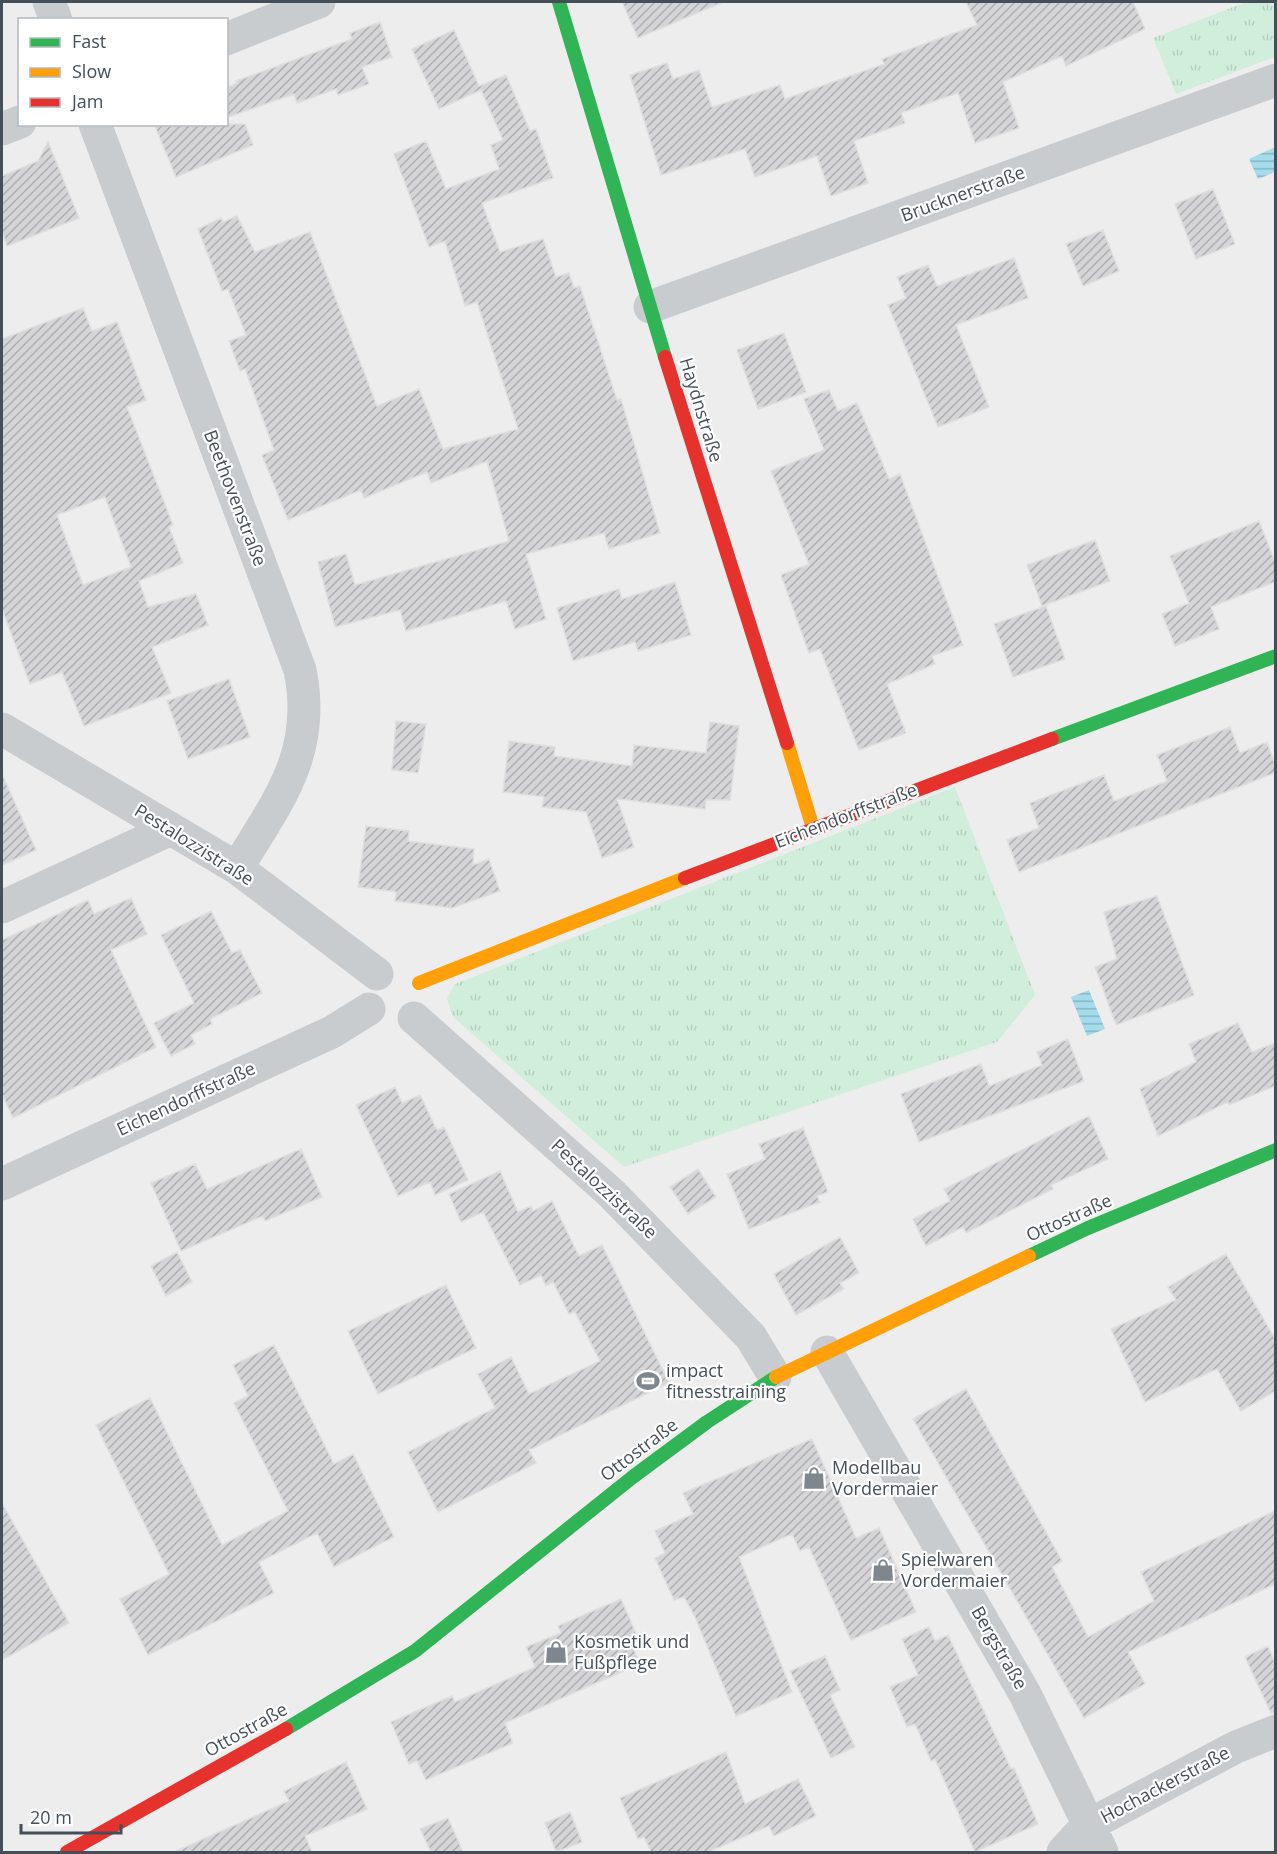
<svg xmlns="http://www.w3.org/2000/svg" width="1277" height="1854" font-family="'Open Sans',sans-serif">
<defs>
<pattern id="grass-tufts" width="24" height="20" patternUnits="userSpaceOnUse" patternTransform="scale(1.5)"><rect width="24" height="20" fill="#d1eedc"/><path d="M3 7l-1-3M5 7V3M7 7l1-3M15 17l-1-3M17 17v-4M19 17l1-3" fill="none" stroke="#b5cebf"/></pattern>
<pattern id="water-rules" width="6" height="5" patternUnits="userSpaceOnUse" patternTransform="scale(1.5)"><rect width="6" height="5" fill="#a4dcec"/><path d="M0 2.5h6" fill="none" stroke="#87b5c2"/></pattern>
<pattern id="building-hatch" width="6" height="6" patternUnits="userSpaceOnUse" patternTransform="scale(1.5)"><rect width="6" height="6" fill="#d5d5d7"/><path d="M-1 1l2-2M0 6l6-6M5 7l2-2" fill="none" stroke="#aeafb1"/></pattern>
</defs>
<rect width="100%" height="100%" fill="#eeeded"/>
<path fill="url(#grass-tufts)" d="M 1246,2 L 1275,2 L 1275,57 L 1176,94 L 1153,38 Z
M 955,787 L 1035,995 L 997,1042 L 624,1167 L 452,1016 L 447,998 L 455,984 Z"/>
<path fill="url(#water-rules)" d="M 1275,147 L 1275,172 L 1258,179 L 1249,159 Z
M 1089,990 L 1105,1029 L 1087,1036 L 1071,997 Z"/>
<path fill="url(#building-hatch)" stroke="#dfdfe0" stroke-width="1.5" fill-rule="evenodd" d="M 622,2 L 723,2 L 638,38 Z
M 966,2 L 1133,2 L 1145,29 L 1066,66 L 1062,56 L 1003,82 L 1019,128 L 975,143 L 958,93 L 901,113 L 905,123 L 854,141 L 868,183 L 831,196 L 817,156 L 755,177 L 745,149 L 661,175 L 630,75 L 667,63 L 673,79 L 699,70 L 712,107 L 780,85 L 785,99 L 884,64 L 882,59 L 977,25 Z
M 380,22 L 392,57 L 362,67 L 369,84 L 338,95 L 336,89 L 297,103 L 294,94 L 226,118 L 226,88 L 237,83 L 236,81 L 352,39 L 350,33 Z
M 454,30 L 479,86 L 506,75 L 530,131 L 536,129 L 553,178 L 482,203 L 500,252 L 543,239 L 556,277 L 569,273 L 574,288 L 580,286 L 617,400 L 621,399 L 660,533 L 609,549 L 604,533 L 526,554 L 546,619 L 515,629 L 506,601 L 406,631 L 400,610 L 335,627 L 318,562 L 346,554 L 355,585 L 509,541 L 487,461 L 431,483 L 427,472 L 364,498 L 361,490 L 288,520 L 262,455 L 274,450 L 245,369 L 240,371 L 229,341 L 246,335 L 228,289 L 222,291 L 198,229 L 221,218 L 223,222 L 237,216 L 255,252 L 310,232 L 377,406 L 419,389 L 443,449 L 518,429 L 477,302 L 465,306 L 445,241 L 429,247 L 394,154 L 426,141 L 446,189 L 499,169 L 491,145 L 503,140 L 481,90 L 439,109 L 412,49 Z
M 154,124 L 245,124 L 253,145 L 176,177 Z
M 48,142 L 79,218 L 7,246 L 2,232 L 2,176 L 38,161 Z
M 1213,189 L 1235,244 L 1196,259 L 1175,204 Z
M 1103,230 L 1119,271 L 1083,286 L 1066,244 Z
M 1014,258 L 1028,298 L 956,325 L 989,407 L 938,427 L 888,305 L 906,298 L 897,277 L 928,265 L 937,286 Z
M 83,308 L 92,331 L 117,322 L 146,400 L 127,407 L 173,525 L 169,527 L 183,563 L 139,581 L 148,607 L 196,594 L 208,625 L 152,647 L 171,693 L 84,726 L 62,672 L 30,684 L 2,609 L 2,339 ZM 105,497 L 131,567 L 83,585 L 57,515 Z
M 784,333 L 806,392 L 758,409 L 737,350 Z
M 829,390 L 838,411 L 857,403 L 889,479 L 900,474 L 963,645 L 932,656 L 935,664 L 887,684 L 906,733 L 859,750 L 820,649 L 809,653 L 781,575 L 809,564 L 771,471 L 824,450 L 804,399 Z
M 1259,521 L 1275,562 L 1275,582 L 1211,607 L 1219,629 L 1175,646 L 1162,614 L 1189,603 L 1170,556 Z
M 1095,540 L 1110,581 L 1042,606 L 1027,565 Z
M 675,582 L 691,635 L 638,651 L 635,642 L 573,661 L 557,608 L 619,589 L 622,599 Z
M 1046,606 L 1065,659 L 1013,677 L 994,624 Z
M 229,679 L 250,737 L 188,759 L 167,701 Z
M 396,721 L 426,724 L 418,773 L 392,770 Z
M 710,722 L 739,726 L 730,800 L 706,800 L 705,809 L 617,799 L 634,847 L 602,858 L 586,812 L 542,807 L 544,797 L 503,792 L 509,741 L 555,747 L 554,756 L 632,766 L 634,745 L 706,753 Z
M 1230,727 L 1240,753 L 1267,742 L 1275,765 L 1275,773 L 1019,872 L 1007,840 L 1039,828 L 1030,803 L 1104,775 L 1114,801 L 1139,792 L 1167,781 L 1157,755 Z
M 2,774 L 36,850 L 2,865 Z
M 366,826 L 409,831 L 408,841 L 474,849 L 473,865 L 489,859 L 500,891 L 452,908 L 395,901 L 396,892 L 358,887 Z
M 1157,896 L 1194,995 L 1116,1025 L 1095,967 L 1117,959 L 1104,912 Z
M 131,898 L 147,934 L 111,950 L 156,1047 L 13,1118 L 2,1094 L 2,940 L 88,900 L 94,914 Z
M 211,911 L 232,953 L 240,950 L 262,993 L 210,1019 L 212,1024 L 191,1035 L 195,1044 L 171,1056 L 154,1023 L 194,1003 L 161,935 Z
M 1238,1023 L 1252,1052 L 1275,1043 L 1275,1086 L 1229,1105 L 1228,1102 L 1158,1136 L 1140,1089 L 1196,1062 L 1189,1044 Z
M 1068,1039 L 1084,1081 L 919,1142 L 901,1094 L 981,1064 L 989,1086 L 1042,1065 L 1037,1052 Z
M 395,1087 L 402,1103 L 420,1095 L 437,1130 L 444,1127 L 468,1180 L 435,1195 L 430,1182 L 398,1196 L 356,1105 Z
M 1089,1116 L 1108,1159 L 1051,1185 L 1053,1189 L 966,1233 L 963,1227 L 926,1246 L 913,1219 L 950,1201 L 944,1189 Z
M 803,1128 L 828,1192 L 817,1196 L 820,1202 L 749,1229 L 727,1174 L 765,1159 L 759,1144 Z
M 301,1149 L 322,1197 L 265,1221 L 263,1216 L 181,1251 L 151,1183 L 195,1164 L 207,1189 Z
M 698,1169 L 716,1197 L 688,1214 L 670,1187 Z
M 500,1171 L 518,1212 L 531,1206 L 533,1211 L 552,1201 L 579,1256 L 602,1245 L 669,1383 L 529,1450 L 536,1463 L 438,1512 L 408,1452 L 495,1408 L 478,1374 L 511,1357 L 529,1394 L 600,1361 L 575,1312 L 569,1314 L 553,1282 L 546,1286 L 541,1275 L 520,1285 L 483,1212 L 461,1222 L 449,1194 Z
M 840,1237 L 859,1273 L 840,1283 L 844,1289 L 796,1315 L 774,1274 Z
M 177,1252 L 192,1282 L 166,1296 L 151,1266 Z
M 1226,1254 L 1275,1339 L 1275,1391 L 1241,1411 L 1217,1369 L 1145,1402 L 1111,1329 L 1176,1300 L 1168,1287 Z
M 446,1285 L 476,1348 L 378,1394 L 348,1331 Z
M 274,1345 L 334,1464 L 353,1454 L 394,1537 L 334,1567 L 317,1533 L 259,1562 L 274,1593 L 148,1655 L 120,1599 L 169,1574 L 96,1425 L 150,1398 L 222,1545 L 288,1511 L 234,1403 L 248,1396 L 233,1365 Z
M 966,1389 L 1062,1561 L 1052,1567 L 1088,1637 L 1154,1601 L 1141,1572 L 1275,1511 L 1275,1584 L 1128,1652 L 1145,1684 L 1084,1718 L 913,1419 Z
M 812,1439 L 856,1538 L 879,1528 L 916,1612 L 851,1640 L 809,1547 L 800,1551 L 792,1534 L 739,1557 L 792,1692 L 736,1716 L 695,1617 L 684,1597 L 674,1600 L 655,1558 L 665,1553 L 655,1531 L 693,1514 L 683,1493 Z
M 2,1503 L 69,1623 L 2,1660 Z
M 621,1599 L 639,1640 L 631,1643 L 640,1664 L 505,1723 L 513,1743 L 426,1780 L 417,1761 L 409,1764 L 391,1722 L 452,1696 L 455,1702 L 535,1667 L 526,1647 L 561,1633 L 558,1626 Z
M 929,1627 L 935,1641 L 948,1635 L 1011,1769 L 1014,1768 L 1038,1824 L 975,1852 L 935,1759 L 931,1761 L 915,1724 L 907,1727 L 890,1687 L 918,1675 L 902,1639 Z
M 1268,1646 L 1275,1663 L 1275,1713 L 1271,1713 L 1245,1657 Z
M 825,1656 L 840,1690 L 830,1695 L 855,1747 L 831,1758 L 790,1671 Z
M 726,1752 L 745,1804 L 798,1779 L 816,1816 L 774,1836 L 769,1826 L 708,1852 L 651,1852 L 644,1837 L 638,1839 L 620,1798 Z
M 346,1762 L 367,1809 L 305,1836 L 312,1852 L 174,1852 L 289,1801 L 284,1791 Z
M 570,1812 L 582,1842 L 556,1852 L 545,1823 Z
M 448,1818 L 463,1852 L 431,1852 L 420,1829 Z"/>
<g fill="none" stroke-linecap="round" stroke-linejoin="round">
<path stroke="#c9ccce" stroke-width="33" d="M 49,2 L 56,20
M 226,39 L 319,2
M 95,124 L 300,670 C 317,753 278,801 237,868
M 2,129 L 20,122
M 650,307 L 1276,80
M 2,729 L 237,868 L 377,974
M 2,907 L 171,829
M 414,1018 L 611,1193 L 751,1337 L 775,1377
M 2,1184 L 332,1032 L 369,1009
M 827,1352 L 1025,1694 L 1102,1852
M 1063,1852 L 1087,1826 L 1236,1747 L 1276,1731"/>
<path stroke="#30b455" stroke-width="14" d="M 559,2 L 665,357
M 1052,739 L 1276,656
M 1029,1256 L 1088,1228 L 1276,1150
M 286,1729 L 415,1651 L 634,1476 L 707,1422 L 776,1377"/>
<path stroke="#ff9f0a" stroke-width="14" d="M 787,743 L 813,828
M 419,983 L 685,878
M 776,1377 L 1029,1256"/>
<path stroke="#e5322d" stroke-width="14" d="M 665,357 L 787,743
M 685,878 L 1052,739
M 67,1852 L 286,1729"/>
</g>
<defs>
<g id="stadium-bare" transform="scale(1.8)"><path d="M0-5a6.5 5 0 1 0 0 10a6.5 5 0 1 0 0-10ZM-3.5-1.8h7v3.6h-7Z" fill="#80868d" stroke="#fff" stroke-width="2.5" paint-order="stroke"/></g>
<g id="shop-bare" transform="scale(1.8)"><path d="M-5-2.5h2.3a2.7 3.5 0 0 1 5.4 0H5L5.5 6h-11ZM-1.5-2.5h3a1.5 2.3 0 0 0-3 0Z" fill="#80868d" stroke="#fff" stroke-width="2.5" paint-order="stroke"/></g>
</defs>
<g fill-rule="evenodd">
<use href="#stadium-bare" x="648" y="1381"/>
<use href="#shop-bare" x="814" y="1478"/>
<use href="#shop-bare" x="883" y="1570"/>
<use href="#shop-bare" x="556" y="1652"/>
</g>
<g text-anchor="middle" stroke-width="4.5" stroke-linejoin="round" paint-order="stroke">
<g font-size="18" fill="#444f59" stroke="#fff">
<text transform="translate(963 194) rotate(-20)" y="6">Brucknerstraße</text>
<text transform="translate(701 410) rotate(73)" y="6">Haydnstraße</text>
<text transform="translate(235 498) rotate(69)" y="6">Beethovenstraße</text>
<text transform="translate(846 816) rotate(-21)" y="6">Eichendorffstraße</text>
<text transform="translate(194 845) rotate(32)" y="6">Pestalozzistraße</text>
<text transform="translate(186 1099) rotate(-25)" y="6">Eichendorffstraße</text>
<text transform="translate(604 1189) rotate(43)" y="6">Pestalozzistraße</text>
<text transform="translate(1069 1218) rotate(-24)" y="6">Ottostraße</text>
<text transform="translate(639 1450) rotate(-37)" y="6">Ottostraße</text>
<text transform="translate(999 1648) rotate(60)" y="6">Bergstraße</text>
<text transform="translate(246 1730) rotate(-29)" y="6">Ottostraße</text>
<text transform="translate(1165 1785) rotate(-28)" y="6">Hochackerstraße</text>
</g>
<g font-size="18" fill="#444f59" stroke="#fff" text-anchor="start">
<text x="666" y="1377">impact<tspan x="666" dy="21">fitnesstraining</tspan></text>
<text x="832" y="1474">Modellbau<tspan x="832" dy="21">Vordermaier</tspan></text>
<text x="901" y="1566">Spielwaren<tspan x="901" dy="21">Vordermaier</tspan></text>
<text x="574" y="1648">Kosmetik und<tspan x="574" dy="21">Fußpflege</tspan></text>
</g>
</g>
<rect width="1277" height="1854" fill="none" stroke="#444f59" stroke-width="6"/>
<rect x="18" y="18" width="210" height="108" fill="#ffffff" stroke="#b4b9bd" stroke-width="1.5"/>
<rect x="30" y="38" width="30" height="9" fill="#30b455" stroke="#b4b9bd" stroke-width="1.5"/>
<text x="72" y="48" font-size="18" fill="#444f59">Fast</text>
<rect x="30" y="68" width="30" height="9" fill="#ff9f0a" stroke="#b4b9bd" stroke-width="1.5"/>
<text x="72" y="78" font-size="18" fill="#444f59">Slow</text>
<rect x="30" y="98" width="30" height="9" fill="#e5322d" stroke="#b4b9bd" stroke-width="1.5"/>
<text x="72" y="108" font-size="18" fill="#444f59">Jam</text>
<path d="M21 1824v9h100v-9" fill="none" stroke="#444f59" stroke-width="3"/>
<text x="30" y="1824" font-size="18" fill="#444f59" stroke="#ffffff" stroke-width="4.5" paint-order="stroke">20 m</text>
</svg>
